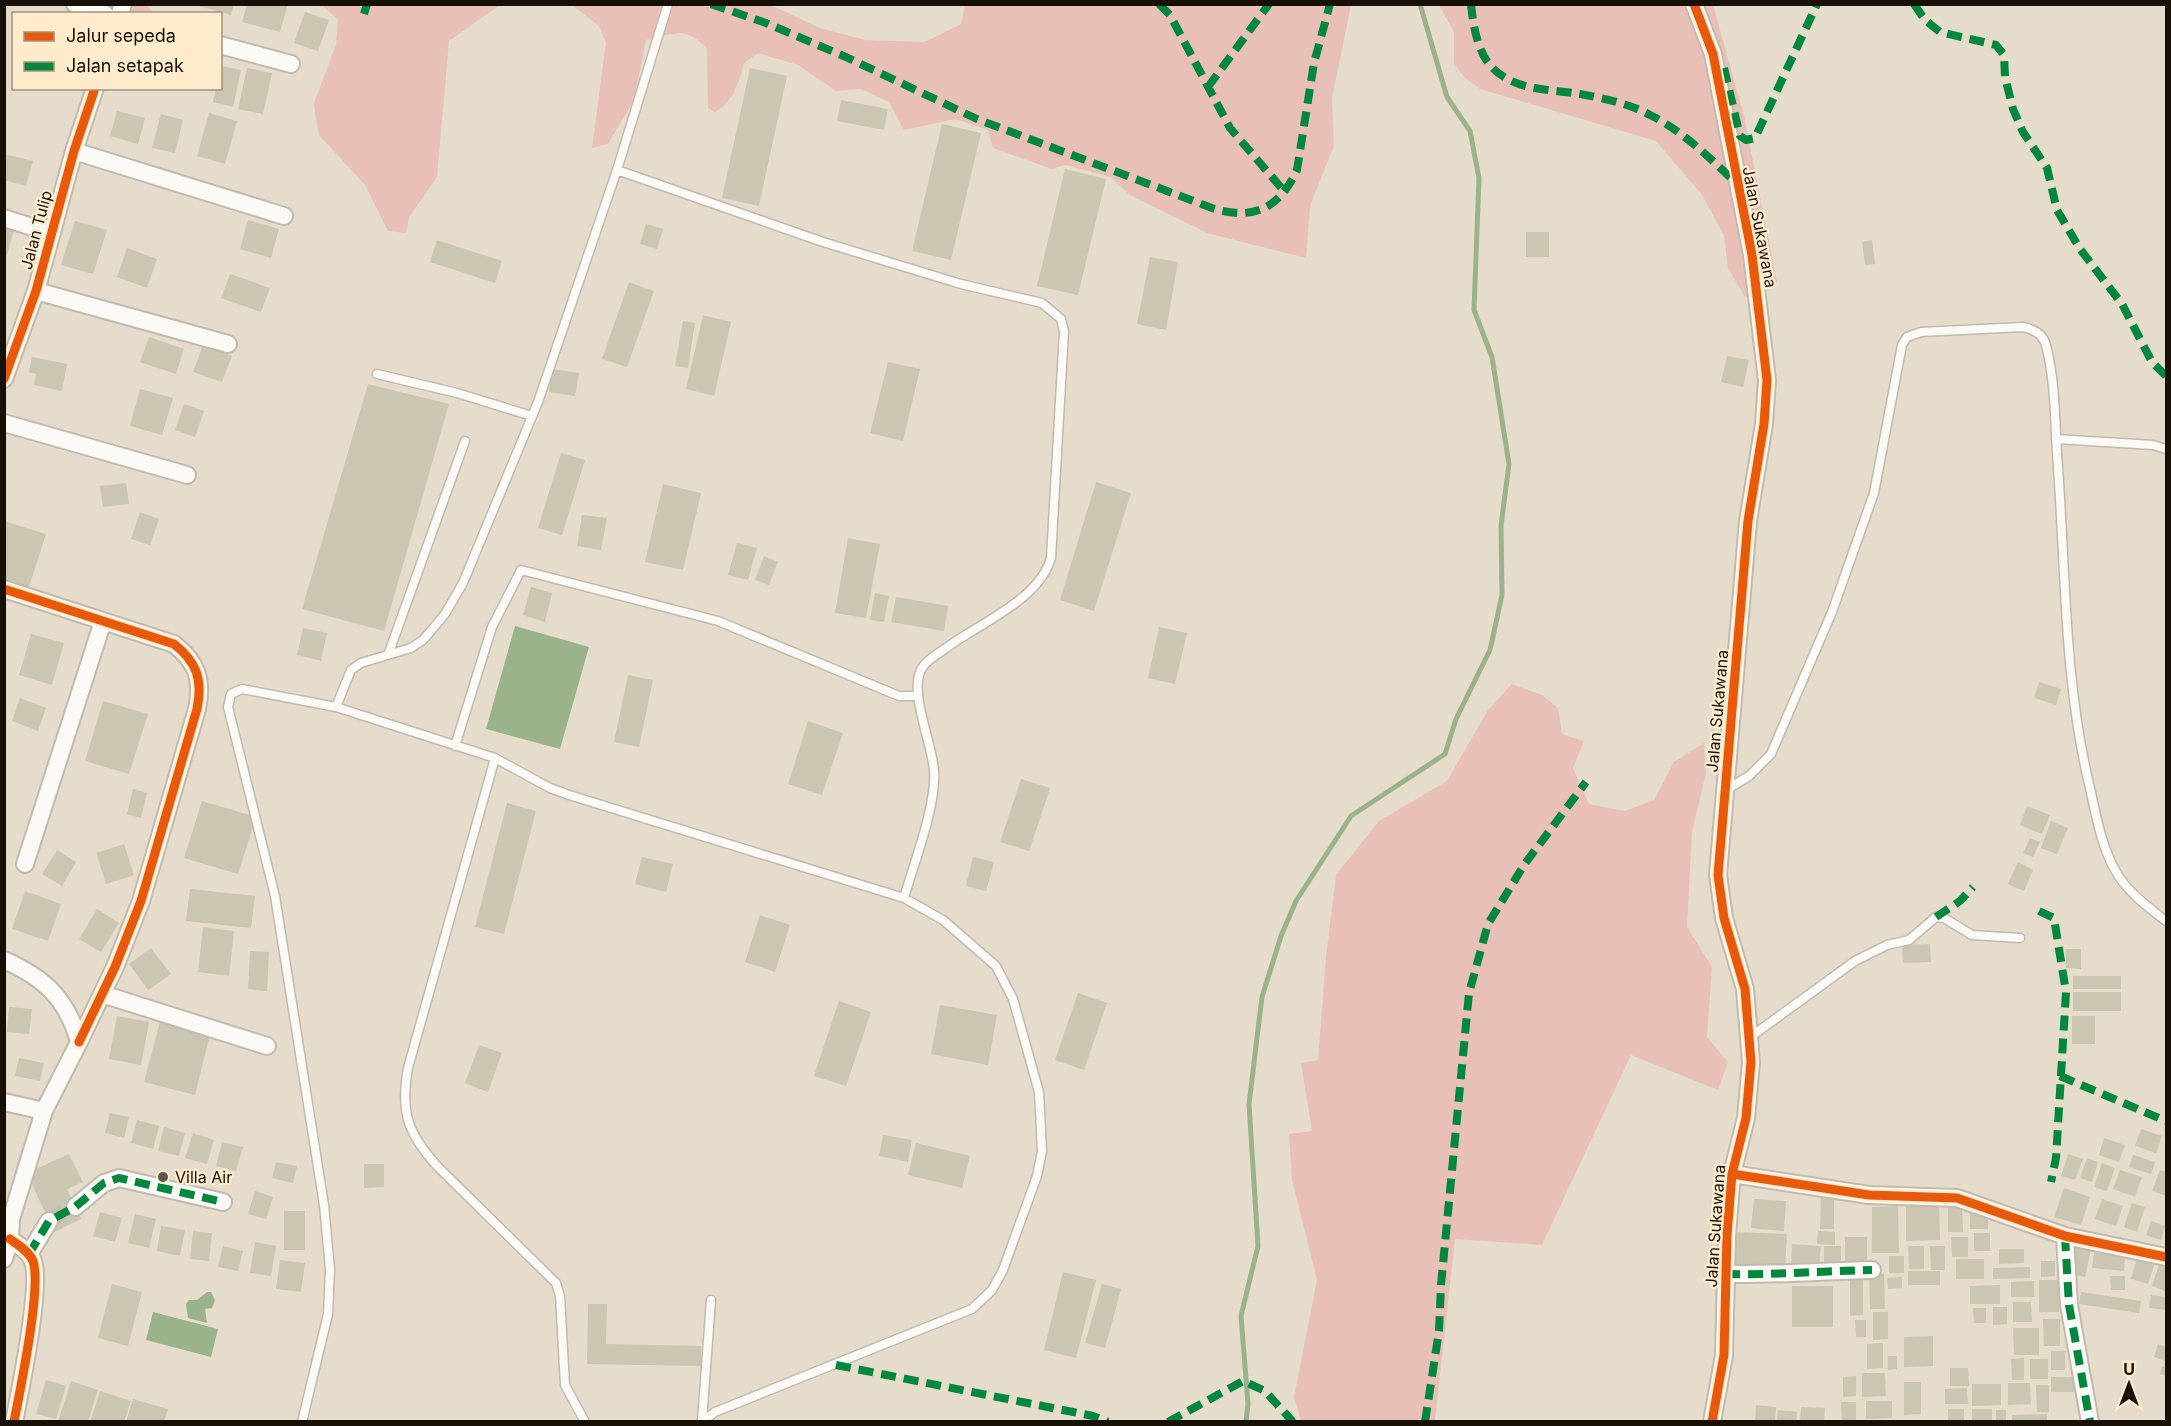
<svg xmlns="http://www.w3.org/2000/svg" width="2171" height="1426" font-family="Inter,sans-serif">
<rect width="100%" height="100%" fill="#e6dccb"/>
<path fill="#e9c0b7" d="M 99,4 L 147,5 L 153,13 L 96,14 Z
M 322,5 L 500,5 L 449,41 L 437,177 L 409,217 L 406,233 L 388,231 L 365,185 L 319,135 L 316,120 L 314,103 L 336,45 L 338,20 Z
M 572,5 L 771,5 L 820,28 L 865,40 L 925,42 L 961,24 L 965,5 L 1351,5 L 1332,98 L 1334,146 L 1310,206 L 1306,258 L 1207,233 L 1130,195 L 1110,177 L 1066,165 L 1052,169 L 993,148 L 988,130 L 955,119 L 904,130 L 889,102 L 861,89 L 836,91 L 798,65 L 758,53 L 744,63 C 740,80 732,104 715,112 L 708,108 L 707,49 C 686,25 674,34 646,40 L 634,100 L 608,144 L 592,148 L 606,42 L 598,25 Z
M 1439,5 L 1713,5 L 1744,116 L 1777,282 L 1745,297 L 1728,268 L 1724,235 L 1702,195 L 1656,141 L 1480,89 L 1464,77 L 1454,63 L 1454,32 Z
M 1512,684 L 1542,695 L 1558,708 L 1562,734 L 1584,741 L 1573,768 L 1589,804 L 1625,811 L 1654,800 L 1674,762 L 1704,743 L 1706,773 L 1692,832 L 1687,927 L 1712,967 L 1707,1037 L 1728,1062 L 1718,1090 L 1631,1055 L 1542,1245 L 1455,1239 L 1435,1421 L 1301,1421 L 1294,1397 L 1317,1280 L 1292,1180 L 1289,1134 L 1312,1131 L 1301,1063 L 1318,1060 L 1326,957 L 1336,875 L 1379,821 L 1447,781 L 1488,710 Z"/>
<path fill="#9bb38b" d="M 515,626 L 589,647 L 560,749 L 486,729 Z
M 207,1292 L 211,1292 L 215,1300 L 212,1308 L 205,1309 L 207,1323 L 188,1318 L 186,1304 L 189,1300 L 197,1300 Z
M 153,1312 L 218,1329 L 211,1357 L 146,1340 Z"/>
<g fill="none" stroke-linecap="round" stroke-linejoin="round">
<path stroke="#9bb38b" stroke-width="5" d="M 1246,1422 L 1248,1404 L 1241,1316 L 1258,1246 L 1249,1104 L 1262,997 L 1281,936 L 1296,901 L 1351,816 L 1445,754 L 1456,719 L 1490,650 L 1502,595 L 1501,526 L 1509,464 L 1492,357 L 1474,310 L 1479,178 L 1470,131 L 1447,97 L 1420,4"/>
</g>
<path fill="#cac6b2" d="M 192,4 L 234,4 L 231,15 Z
M 247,4 L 288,4 L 280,32 L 242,22 Z
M 305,12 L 329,20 L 318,51 L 294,43 Z
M 221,66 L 241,70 L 233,107 L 213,102 L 216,88 L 220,88 Z
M 247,68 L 272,73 L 263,114 L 238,109 Z
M 750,68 L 787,76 L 759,206 L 722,198 Z
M 841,100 L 888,109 L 884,130 L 837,121 Z
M 117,111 L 145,118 L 138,144 L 110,136 Z
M 209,113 L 237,121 L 225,164 L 197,156 Z
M 161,114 L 183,120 L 175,153 L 152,148 Z
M 942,124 L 981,133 L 951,260 L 912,251 Z
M 4,154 L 33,161 L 26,186 L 4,180 Z
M 1065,169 L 1106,179 L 1078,295 L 1037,286 Z
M 248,220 L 279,229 L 271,258 L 240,249 Z
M 75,221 L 107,230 L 93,274 L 61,265 Z
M 4,223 L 15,226 L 7,255 L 4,255 Z
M 646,224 L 663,229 L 657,249 L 640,244 Z
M 1526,232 L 1549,232 L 1549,257 L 1526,257 Z
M 437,240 L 502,261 L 495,283 L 430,262 Z
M 1872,240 L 1875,264 L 1865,265 L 1862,242 Z
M 127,248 L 157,259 L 147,288 L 117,277 Z
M 1150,257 L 1178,262 L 1166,330 L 1137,324 Z
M 230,274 L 270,288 L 261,312 L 221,298 Z
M 629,282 L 654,291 L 627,367 L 602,359 Z
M 703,315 L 731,322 L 714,396 L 686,389 Z
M 683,321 L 695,323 L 688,368 L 675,366 Z
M 149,337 L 184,349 L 176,374 L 140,362 Z
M 203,345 L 232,356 L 222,382 L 193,372 Z
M 1727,356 L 1749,360 L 1743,387 L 1721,382 Z
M 32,357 L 67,364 L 62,391 L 34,385 L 36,374 L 29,372 Z
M 888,362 L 920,369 L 903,441 L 870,433 Z
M 552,369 L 579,373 L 575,396 L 549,392 Z
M 368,384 L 449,404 L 384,631 L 302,609 Z
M 140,389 L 173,398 L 162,435 L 130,426 Z
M 184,404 L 204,411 L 195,437 L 175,430 Z
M 561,453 L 585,460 L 562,535 L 538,528 Z
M 1096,482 L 1131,493 L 1094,611 L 1060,600 Z
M 126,483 L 129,504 L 103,507 L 100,486 Z
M 663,484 L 701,493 L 683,570 L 645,562 Z
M 140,512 L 159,519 L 150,545 L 131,539 Z
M 582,515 L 607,518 L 601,550 L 577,546 Z
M 4,521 L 46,534 L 28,590 L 4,583 Z
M 848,538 L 880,544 L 866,618 L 835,613 Z
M 737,543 L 757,548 L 748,580 L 728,575 Z
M 764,556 L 778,562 L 769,585 L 755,580 Z
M 531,587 L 552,593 L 545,622 L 523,615 Z
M 875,593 L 889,596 L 884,622 L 870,620 Z
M 896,597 L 948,606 L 944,631 L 891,622 Z
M 1159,627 L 1187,633 L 1175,684 L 1148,678 Z
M 303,628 L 327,633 L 321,661 L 297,655 Z
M 31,634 L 64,643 L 52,685 L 19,675 Z
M 628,675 L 653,680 L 639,747 L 614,742 Z
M 2039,682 L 2061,689 L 2056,705 L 2034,698 Z
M 20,698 L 46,708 L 38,731 L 12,721 Z
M 103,701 L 148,714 L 129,774 L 85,761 Z
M 808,721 L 843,733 L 822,795 L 788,784 Z
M 1021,779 L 1050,788 L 1029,851 L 1000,842 Z
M 133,789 L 147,793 L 141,818 L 127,814 Z
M 202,801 L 256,817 L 238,874 L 184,858 Z
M 507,803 L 536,811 L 504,934 L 475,927 Z
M 2027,806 L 2050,815 L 2042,834 L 2020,825 Z
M 2051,821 L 2068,828 L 2057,854 L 2041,848 Z
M 2030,838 L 2040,842 L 2033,857 L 2023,853 Z
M 124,844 L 134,875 L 106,884 L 96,853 Z
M 57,850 L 76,862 L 62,886 L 42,874 Z
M 642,857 L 673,864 L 666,892 L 635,884 Z
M 973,857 L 994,862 L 986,891 L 966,886 Z
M 2018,862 L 2033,870 L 2024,891 L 2008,884 Z
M 190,889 L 255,896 L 251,928 L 186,921 Z
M 25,891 L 61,904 L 48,941 L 12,929 Z
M 97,909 L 119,923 L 101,952 L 79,939 Z
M 760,915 L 790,925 L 775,972 L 745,962 Z
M 203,927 L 234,931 L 229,976 L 198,972 Z
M 1930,944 L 1931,962 L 1903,963 L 1902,945 Z
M 151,948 L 171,974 L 148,990 L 129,964 Z
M 2066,949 L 2081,949 L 2081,969 L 2066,968 Z
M 250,951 L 269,952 L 267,991 L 248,989 Z
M 2073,976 L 2121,976 L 2121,989 L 2073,989 Z
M 2073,992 L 2121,992 L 2121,1011 L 2073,1011 Z
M 1078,993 L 1107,1003 L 1084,1070 L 1055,1060 Z
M 839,1001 L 871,1012 L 846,1086 L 814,1076 Z
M 940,1005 L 997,1015 L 988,1065 L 931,1054 Z
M 9,1007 L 32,1009 L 29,1034 L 7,1032 Z
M 117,1016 L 149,1022 L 141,1065 L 109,1059 Z
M 2072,1016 L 2095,1016 L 2095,1044 L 2072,1044 Z
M 161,1018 L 211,1031 L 195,1095 L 144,1082 Z
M 479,1045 L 502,1053 L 488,1092 L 465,1083 Z
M 19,1058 L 44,1063 L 40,1081 L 15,1076 Z
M 110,1113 L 129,1117 L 124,1138 L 105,1133 Z
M 137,1120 L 159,1126 L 153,1149 L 131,1143 Z
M 164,1127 L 185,1133 L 179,1156 L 158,1151 Z
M 2141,1129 L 2162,1136 L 2156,1153 L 2135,1146 Z
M 193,1133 L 214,1140 L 207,1164 L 185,1158 Z
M 883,1135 L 912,1140 L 908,1162 L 879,1156 Z
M 2104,1138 L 2125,1145 L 2119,1162 L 2099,1155 Z
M 222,1142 L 243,1147 L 236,1171 L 216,1166 Z
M 916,1143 L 970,1156 L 962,1188 L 908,1175 Z
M 69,1154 L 83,1182 L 67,1189 L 81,1219 L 54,1232 L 27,1173 Z
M 2068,1154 L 2083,1159 L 2075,1180 L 2061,1176 Z
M 2133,1155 L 2155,1162 L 2151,1174 L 2129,1167 Z
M 2087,1158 L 2098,1162 L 2092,1182 L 2080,1178 Z
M 276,1162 L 297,1166 L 293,1183 L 272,1178 Z
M 2102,1163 L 2115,1168 L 2107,1191 L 2094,1187 Z
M 364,1164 L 384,1164 L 384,1187 L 364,1188 Z
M 2120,1170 L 2142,1177 L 2135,1197 L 2113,1189 Z
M 2160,1170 L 2166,1172 L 2166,1196 L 2152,1191 Z
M 2064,1188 L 2090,1197 L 2081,1225 L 2054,1217 Z
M 255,1191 L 273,1197 L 266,1219 L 248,1214 Z
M 1821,1196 L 1834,1196 L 1834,1229 L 1820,1229 Z
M 1754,1199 L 1786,1201 L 1784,1231 L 1751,1228 Z
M 2102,1199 L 2123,1206 L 2116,1226 L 2095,1219 Z
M 2132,1203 L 2145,1207 L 2137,1232 L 2124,1227 Z
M 1906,1205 L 1939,1205 L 1940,1240 L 1906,1241 Z
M 1898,1206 L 1899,1253 L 1872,1253 L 1872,1207 Z
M 1948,1207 L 1962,1207 L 1963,1232 L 1948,1232 Z
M 284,1211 L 305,1211 L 305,1250 L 284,1250 Z
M 100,1212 L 122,1218 L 115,1242 L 93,1236 Z
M 1970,1213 L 1988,1213 L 1988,1229 L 1970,1229 Z
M 135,1214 L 156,1219 L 149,1248 L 128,1243 Z
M 2151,1221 L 2165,1226 L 2161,1240 L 2146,1235 Z
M 161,1226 L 185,1230 L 180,1256 L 157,1251 Z
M 193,1231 L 212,1233 L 209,1261 L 190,1259 Z
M 1818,1231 L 1835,1232 L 1835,1245 L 1817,1244 Z
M 1735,1232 L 1787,1234 L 1785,1266 L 1734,1264 Z
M 1974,1233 L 1990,1233 L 1990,1251 L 1974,1251 Z
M 1845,1237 L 1867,1237 L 1867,1262 L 1845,1262 Z
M 1951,1237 L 1968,1237 L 1968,1257 L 1952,1257 Z
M 255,1242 L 276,1246 L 271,1276 L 250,1273 Z
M 1792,1244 L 1821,1246 L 1819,1266 L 1791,1264 Z
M 223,1246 L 243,1251 L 238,1271 L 218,1267 Z
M 1824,1246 L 1841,1246 L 1841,1268 L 1824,1268 Z
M 1908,1246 L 1924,1246 L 1924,1269 L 1909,1269 Z
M 1930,1246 L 1945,1246 L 1945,1270 L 1931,1270 Z
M 2076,1246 L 2091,1249 L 2085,1277 L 2070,1274 Z
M 1999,1249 L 2024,1249 L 2024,1263 L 1999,1264 Z
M 2094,1253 L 2125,1256 L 2124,1271 L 2092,1268 Z
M 2138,1254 L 2156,1260 L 2148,1284 L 2131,1279 Z
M 1889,1256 L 1904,1256 L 1904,1273 L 1889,1273 Z
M 1956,1259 L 1984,1259 L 1984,1279 L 1956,1279 Z
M 280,1260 L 305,1263 L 301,1292 L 276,1289 Z
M 2041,1261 L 2055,1261 L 2055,1276 L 2041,1277 Z
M 2159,1265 L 2166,1267 L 2165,1291 L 2152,1286 Z
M 2030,1267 L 2030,1278 L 1993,1279 L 1993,1268 Z
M 1908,1271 L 1940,1271 L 1940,1285 L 1908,1285 Z
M 1063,1272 L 1096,1280 L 1076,1358 L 1044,1350 Z
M 1869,1274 L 1884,1274 L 1885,1309 L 1870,1309 Z
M 1850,1275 L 1863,1275 L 1863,1315 L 1850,1316 Z
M 2110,1276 L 2125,1276 L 2125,1290 L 2111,1290 Z
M 1902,1277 L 1902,1288 L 1888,1289 L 1887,1278 Z
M 2039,1280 L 2058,1280 L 2059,1312 L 2039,1312 Z
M 2034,1281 L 2034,1297 L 2011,1297 L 2011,1282 Z
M 112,1284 L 142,1292 L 128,1346 L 98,1338 Z
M 1102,1284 L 1121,1289 L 1105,1348 L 1085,1343 Z
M 2000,1285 L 2000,1304 L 1970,1304 L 1970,1286 Z
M 1792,1286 L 1833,1286 L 1833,1327 L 1792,1327 Z
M 2081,1292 L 2141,1301 L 2139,1313 L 2079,1304 Z
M 2151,1295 L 2166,1297 L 2166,1310 L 2149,1308 Z
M 2013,1302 L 2031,1302 L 2032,1322 L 2013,1322 Z
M 588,1304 L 607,1304 L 606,1344 L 701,1346 L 701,1366 L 587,1364 Z
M 1993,1307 L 2007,1307 L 2007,1324 L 1993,1325 Z
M 1973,1308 L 1986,1308 L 1986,1323 L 1974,1323 Z
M 1873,1312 L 1888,1312 L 1888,1339 L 1873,1340 Z
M 2043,1319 L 2060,1319 L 2060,1346 L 2044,1346 Z
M 1855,1320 L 1866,1320 L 1866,1337 L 1856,1337 Z
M 2013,1328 L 2039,1328 L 2039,1355 L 2014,1355 Z
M 1933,1336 L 1933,1366 L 1904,1367 L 1904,1337 Z
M 1883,1343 L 1883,1368 L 1867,1369 L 1867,1344 Z
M 2158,1344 L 2166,1347 L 2165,1361 L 2154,1357 Z
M 2051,1351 L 2065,1351 L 2065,1370 L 2051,1370 Z
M 1888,1356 L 1897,1356 L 1897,1369 L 1888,1370 Z
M 2024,1358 L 2024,1380 L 2012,1380 L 2011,1359 Z
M 2030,1359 L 2048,1359 L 2048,1379 L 2030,1379 Z
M 2162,1366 L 2166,1367 L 2166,1376 L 2160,1374 Z
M 1950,1368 L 1968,1368 L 1969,1386 L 1950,1386 Z
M 1862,1373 L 1885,1373 L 1886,1396 L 1862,1397 Z
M 1856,1376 L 1856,1396 L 1843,1397 L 1843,1377 Z
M 2051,1377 L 2075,1377 L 2075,1392 L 2051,1392 Z
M 46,1380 L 66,1386 L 56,1419 L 36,1414 Z
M 71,1381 L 98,1390 L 88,1422 L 58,1422 Z
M 1904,1382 L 1921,1382 L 1921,1414 L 1904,1415 Z
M 2008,1383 L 2030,1383 L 2031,1404 L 2008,1405 Z
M 1972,1384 L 2001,1384 L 2001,1405 L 1972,1406 Z
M 2036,1385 L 2049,1385 L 2049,1412 L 2037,1412 Z
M 1967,1388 L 1968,1404 L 1945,1404 L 1945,1389 Z
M 100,1391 L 131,1401 L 124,1422 L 90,1422 Z
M 133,1399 L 168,1409 L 164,1422 L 126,1422 Z
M 1866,1401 L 1892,1401 L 1892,1418 L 1866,1419 Z
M 1841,1402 L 1856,1402 L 1856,1420 L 1842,1420 Z
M 1756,1405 L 1776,1407 L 1775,1422 L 1755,1422 Z
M 1801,1407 L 1825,1408 L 1824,1422 L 1800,1422 Z
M 1948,1409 L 1964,1409 L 1964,1422 L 1948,1422 Z
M 1972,1409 L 1992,1409 L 1992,1422 L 1972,1422 Z
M 1778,1410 L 1797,1412 L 1796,1422 L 1777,1422 Z
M 1996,1410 L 2006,1410 L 2006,1421 L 1996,1421 Z
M 2047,1414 L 2047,1422 L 2012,1422 L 2012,1415 Z"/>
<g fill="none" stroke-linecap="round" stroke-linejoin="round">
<path stroke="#c7bdad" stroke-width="16" stroke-dasharray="16 8" stroke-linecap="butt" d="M 49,1221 L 75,1207"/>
<g stroke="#c2baad" stroke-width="11">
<path id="lane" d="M 617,170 L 823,242 L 961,284 L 1042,303 L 1061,319 L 1064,331 L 1051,558 C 1039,600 980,623 946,648 C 938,654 927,659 922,668 C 908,690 932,743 934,770 C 937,804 914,863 904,898
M 377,374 L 457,393 L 532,416
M 2056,439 L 2153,445 L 2166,449
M 388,655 L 465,441
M 336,707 L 351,670 L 361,663 L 411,648 L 423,640 L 445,614 L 463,583 L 538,402 L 617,170 L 668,4
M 455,746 L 492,627 L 521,570 L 718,621 L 899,696 L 918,696
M 495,758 L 408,1068 C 400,1113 408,1134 438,1167 L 556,1283 L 560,1296 L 565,1385 L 585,1422
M 1726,790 L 1749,776 L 1771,754 L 1832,612 L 1874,493 L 1902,345 L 1907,337 L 1921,332 L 2023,327 C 2033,329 2043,334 2046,345 C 2055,380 2055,418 2057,454 C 2066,566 2063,678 2090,788 C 2096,815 2101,845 2115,870 C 2126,891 2148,907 2166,921
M 1749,1038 L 1855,961 L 1887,945 L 1909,940 L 1936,917 L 1944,918 L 1972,935 L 2020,938
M 702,1421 L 711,1300
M 302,1422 L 328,1314 L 330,1269 L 324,1205 L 275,896 L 228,707 L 231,694 L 242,689 L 336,707 L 495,758 L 550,788 L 569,795 L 904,898 L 943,920 L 996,966 L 1013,999 L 1039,1092 L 1042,1151 L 1037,1176 L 1003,1270 L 992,1290 L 972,1309 L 715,1412 L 702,1422"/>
</g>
<g stroke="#c2baad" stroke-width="20">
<path id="street" d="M 75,4 L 105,14
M 1694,4 L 1713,54 L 1752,255 L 1767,380 L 1764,424 L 1748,521 L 1718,875 L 1724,918 L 1745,989 L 1751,1062 L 1746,1118 L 1732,1174 L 1727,1235 L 1724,1355 L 1712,1422
M 120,14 L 123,4
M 220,45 L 291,64
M 74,151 L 284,216
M 4,218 L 51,233
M 36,291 L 228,344
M 4,379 L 36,291 L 74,151 L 95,88
M 4,423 L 187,475
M 4,589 L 174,644 C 197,662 203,680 197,709 L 141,901 L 115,967 L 79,1042
M 25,864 L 103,621
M 4,960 C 45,978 67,999 79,1042 L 44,1111 L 11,1219 L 10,1239 L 4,1259
M 102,994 L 267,1046
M 4,1102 L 44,1111
M 1732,1174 L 1869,1195 L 1957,1198 L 2065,1236 L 2166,1257
M 75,1207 L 104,1183 L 119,1178 L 223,1202
M 2065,1236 L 2069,1305 L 2090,1422
M 10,1239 C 18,1245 29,1251 33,1261 C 42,1287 20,1390 14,1422
M 29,1254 L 49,1221
M 1725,1274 C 1775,1275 1823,1271 1872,1270"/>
</g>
<use href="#lane" stroke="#fbfaf7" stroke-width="8"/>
<use href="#street" stroke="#fbfaf7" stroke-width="16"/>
<path stroke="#00873e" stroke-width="8" stroke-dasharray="15 8" stroke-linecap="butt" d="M 711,4 L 766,23 L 846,57 L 977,119 L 1212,208 C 1253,221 1279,209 1297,170 L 1314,63 L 1330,4
M 1159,4 L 1170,15 L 1230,128 L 1284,191
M 1471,4 C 1473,24 1477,50 1490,65 C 1512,91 1549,89 1580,94 C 1602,98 1631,104 1650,115 C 1683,131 1711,159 1737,184
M 1914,4 L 1925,20 L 1940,32 L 1996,45 L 2004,55 L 2005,77 L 2013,109 L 2023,132 L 2047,168 L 2057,210 L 2080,249 L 2122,304 L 2152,362 L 2166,376
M 364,14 L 367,4
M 1724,68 L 1740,136 L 1746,140 L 1755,138 L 1817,4
M 1208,87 L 1269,4
M 2039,911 L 2054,918 L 2066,992 L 2056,1158 L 2051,1182
M 1936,917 L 1960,901 L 1973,887
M 2060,1076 L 2166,1121
M 2065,1236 L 2069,1305 L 2090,1422
M 29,1254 L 49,1221 L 75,1207 L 104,1183 L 119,1178 L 223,1202
M 1725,1274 C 1775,1275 1823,1271 1872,1270
M 836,1365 L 1093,1416 L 1108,1422
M 1168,1422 L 1243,1381 L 1265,1391 L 1293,1422
M 1425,1422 L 1439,1331 L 1441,1285 L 1469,993 L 1488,924 L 1524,865 L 1586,782"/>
<g stroke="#feeccd" stroke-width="13">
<path id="cycleway" d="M 1694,4 L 1713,54 L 1752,255 L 1767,380 L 1764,424 L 1748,521 L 1718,875 L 1724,918 L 1745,989 L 1751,1062 L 1746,1118 L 1732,1174 L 1727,1235 L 1724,1355 L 1712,1422
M 4,379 L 36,291 L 74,151 L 95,88
M 4,589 L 174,644 C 197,662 203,680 197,709 L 141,901 L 115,967 L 79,1042
M 1732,1174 L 1869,1195 L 1957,1198 L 2065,1236 L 2166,1257
M 10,1239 C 18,1245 29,1251 33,1261 C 42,1287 20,1390 14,1422"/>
</g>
<use href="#cycleway" stroke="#e8590c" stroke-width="9"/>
</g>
<circle fill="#5f574b" stroke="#feeccd" stroke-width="2" cx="163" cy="1177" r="6"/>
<g text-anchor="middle" stroke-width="4.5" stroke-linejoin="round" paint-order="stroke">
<g font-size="16" fill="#171006" stroke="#feeccd">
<text transform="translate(1760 227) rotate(79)" y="6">Jalan Sukawana</text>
<text transform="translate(36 230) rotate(-75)" y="6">Jalan Tulip</text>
<text transform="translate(1717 711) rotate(-85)" y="6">Jalan Sukawana</text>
<text transform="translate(1715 1226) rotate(-86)" y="6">Jalan Sukawana</text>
</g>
<g font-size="16" fill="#171006" stroke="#feeccd" text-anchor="start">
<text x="175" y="1183">Villa Air</text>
</g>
</g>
<rect width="2171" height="1426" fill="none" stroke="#171006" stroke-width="12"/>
<rect x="12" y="12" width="210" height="78" fill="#feeccd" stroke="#a2947d" stroke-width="1.5"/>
<rect x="24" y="32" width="30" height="9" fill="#e8590c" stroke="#a2947d" stroke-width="1.5"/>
<text x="66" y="42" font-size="18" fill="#171006">Jalur sepeda</text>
<rect x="24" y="62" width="30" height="9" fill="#00873e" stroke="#a2947d" stroke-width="1.5"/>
<text x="66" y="72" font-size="18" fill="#171006">Jalan setapak</text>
<g transform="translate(2129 1384)" stroke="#feeccd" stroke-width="4.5" paint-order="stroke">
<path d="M0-4.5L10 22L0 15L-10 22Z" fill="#171006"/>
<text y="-9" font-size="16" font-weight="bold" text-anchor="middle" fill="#171006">U</text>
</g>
</svg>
